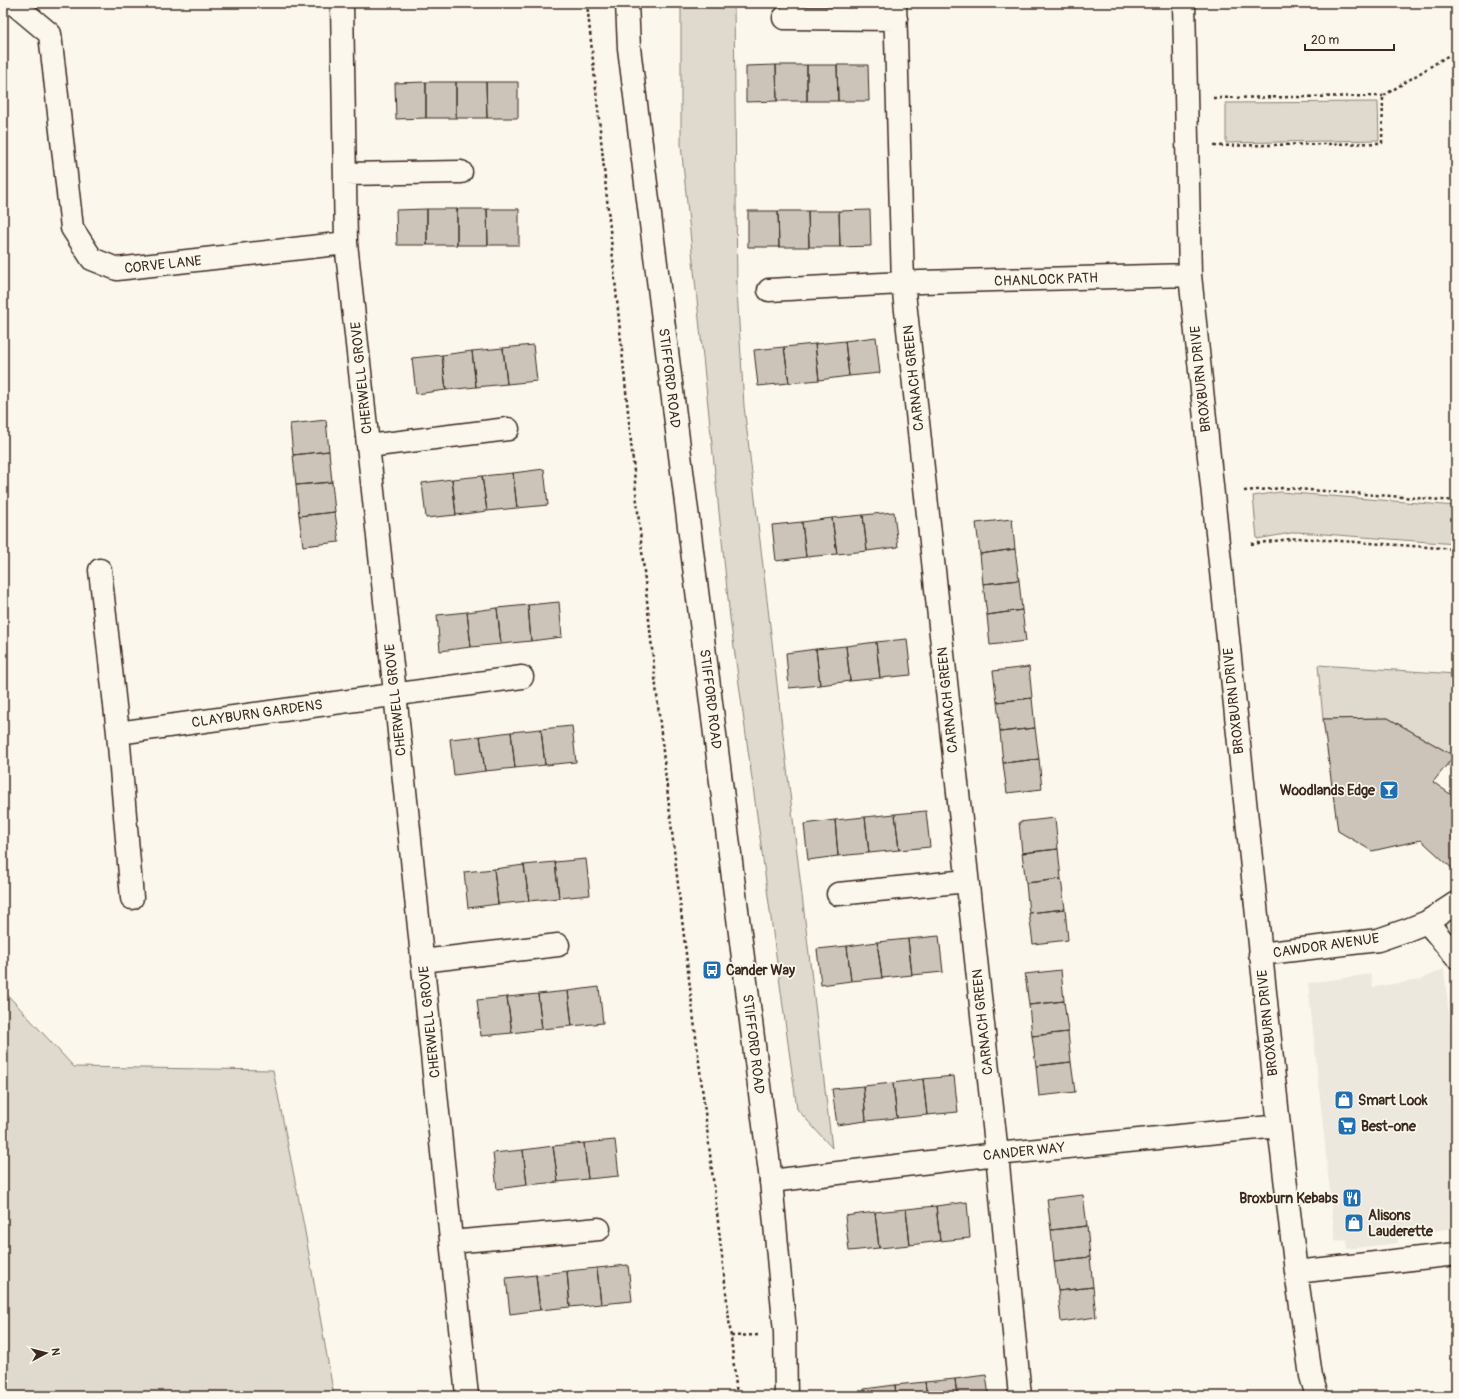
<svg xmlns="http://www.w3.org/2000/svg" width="1459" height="1399" font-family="Pangolin,sans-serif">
<rect width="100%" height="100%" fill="#fbf7ec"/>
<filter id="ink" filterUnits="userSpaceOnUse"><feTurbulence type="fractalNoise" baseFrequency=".025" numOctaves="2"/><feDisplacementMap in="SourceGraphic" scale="8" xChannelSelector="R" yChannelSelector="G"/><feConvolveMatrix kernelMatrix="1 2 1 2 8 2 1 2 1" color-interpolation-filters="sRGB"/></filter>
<g filter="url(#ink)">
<path fill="#ede8dd" d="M 1444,969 L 1456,1082 L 1456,1228 L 1397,1235 L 1398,1243 L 1347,1249 L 1346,1240 L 1335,1241 L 1308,983 L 1371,974 L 1373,987 L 1419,980 Z"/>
<path fill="#dfd9ce" stroke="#8d8276" d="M 681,3 L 734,3 L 737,290 L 744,406 L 832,1148 L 797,1109 L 730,618 L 681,145 Z
M 1378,102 L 1379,140 L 1226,143 L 1226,103 Z
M 1280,492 L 1456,506 L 1456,544 L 1297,532 L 1257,539 L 1253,496 Z
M 1318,665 L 1456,674 L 1456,771 L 1447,765 L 1454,756 L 1388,718 L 1323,719 Z
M 3,990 L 74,1067 L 273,1070 L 304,1226 L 334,1396 L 3,1396 Z"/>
<path fill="#ccc4b9" stroke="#3b2a1e" d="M 776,65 L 807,65 L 807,101 L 777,101 Z
M 776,65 L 777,101 L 746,102 L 746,66 Z
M 807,65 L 837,65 L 838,101 L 807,101 Z
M 837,65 L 868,65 L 869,101 L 838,101 Z
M 426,82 L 426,118 L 396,119 L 395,83 Z
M 426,82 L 456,82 L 456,118 L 426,118 Z
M 456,82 L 486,82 L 487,118 L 456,118 Z
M 486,82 L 518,82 L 518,118 L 487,118 Z
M 427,209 L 427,245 L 397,245 L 396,210 Z
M 427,209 L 457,209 L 457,245 L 427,245 Z
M 457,209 L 487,209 L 488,245 L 457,245 Z
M 487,209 L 519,209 L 519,245 L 488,245 Z
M 870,210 L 871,246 L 840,247 L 839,211 Z
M 748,211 L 778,211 L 779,247 L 748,247 Z
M 778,211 L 808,211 L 809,247 L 779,247 Z
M 808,211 L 839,211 L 840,247 L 809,247 Z
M 876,337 L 880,373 L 849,376 L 845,341 Z
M 845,341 L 849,376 L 819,380 L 815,344 Z
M 815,344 L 819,380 L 789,383 L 784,347 Z
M 533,345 L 537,381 L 507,384 L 503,348 Z
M 784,347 L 789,383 L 758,386 L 754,350 Z
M 503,348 L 507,384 L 476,387 L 472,351 Z
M 472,351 L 476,387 L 446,390 L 442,355 Z
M 442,355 L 446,390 L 416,394 L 412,358 Z
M 326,420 L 329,451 L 293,455 L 290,424 Z
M 329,451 L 332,482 L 296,485 L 293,455 Z
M 544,469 L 548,505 L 517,508 L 513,473 Z
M 513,473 L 517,508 L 487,511 L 482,476 Z
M 482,476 L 487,511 L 456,515 L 452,479 Z
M 452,479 L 456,515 L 426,518 L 422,483 Z
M 332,482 L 335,512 L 299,516 L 296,485 Z
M 335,512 L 339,542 L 303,546 L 299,516 Z
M 894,512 L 898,547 L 867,551 L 863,515 Z
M 863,515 L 867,551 L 837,554 L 832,518 Z
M 832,518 L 837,554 L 806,557 L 802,522 Z
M 1012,519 L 1015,549 L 980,554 L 976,523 Z
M 802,522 L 806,557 L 776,561 L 772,525 Z
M 1015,549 L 1019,580 L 983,584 L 980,554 Z
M 1019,580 L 1022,610 L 987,615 L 983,584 Z
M 559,602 L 562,637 L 531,641 L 528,605 Z
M 528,605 L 531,641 L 501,644 L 497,608 Z
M 497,608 L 501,644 L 471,647 L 467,612 Z
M 1022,610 L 1026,641 L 990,645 L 987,615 Z
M 467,612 L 471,647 L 440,651 L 437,615 Z
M 907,639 L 911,675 L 880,678 L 876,642 Z
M 876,642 L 880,678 L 850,681 L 846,646 Z
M 846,646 L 850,681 L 820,685 L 816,649 Z
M 816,649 L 820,685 L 789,688 L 786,653 Z
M 1029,667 L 1032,698 L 997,702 L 993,671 Z
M 1032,698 L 1035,728 L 1000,732 L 997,702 Z
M 1388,718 L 1454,756 L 1433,782 L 1456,798 L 1456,872 L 1421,840 L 1372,851 L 1338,831 L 1323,719 Z
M 572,726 L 576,762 L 545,765 L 541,729 Z
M 1035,728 L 1039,759 L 1003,763 L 1000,732 Z
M 541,729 L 545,765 L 515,768 L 511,732 Z
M 511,732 L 515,768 L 485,771 L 480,736 Z
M 480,736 L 485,771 L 454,775 L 450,739 Z
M 1039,759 L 1042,789 L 1007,793 L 1003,763 Z
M 926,811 L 930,847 L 899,850 L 895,814 Z
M 895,814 L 899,850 L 869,853 L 865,817 Z
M 865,817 L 869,853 L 838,856 L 835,820 Z
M 1055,818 L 1058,849 L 1022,853 L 1019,822 Z
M 835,820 L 838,856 L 808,860 L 804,824 Z
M 1058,849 L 1061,879 L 1026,883 L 1022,853 Z
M 586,859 L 590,895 L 559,898 L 555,862 Z
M 555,862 L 559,898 L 529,901 L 524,865 Z
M 524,865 L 529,901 L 498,904 L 494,869 Z
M 494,869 L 498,904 L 468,908 L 464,872 Z
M 1061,879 L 1065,909 L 1029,913 L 1026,883 Z
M 1065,909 L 1068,940 L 1033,944 L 1029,913 Z
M 939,936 L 943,972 L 912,975 L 908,939 Z
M 908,939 L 912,975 L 882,978 L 877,942 Z
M 877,942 L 882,978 L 851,981 L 847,946 Z
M 847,946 L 851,981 L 821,985 L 817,949 Z
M 1061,970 L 1064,1001 L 1029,1005 L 1025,974 Z
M 599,987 L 603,1023 L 572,1026 L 568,991 Z
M 568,991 L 572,1026 L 542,1029 L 538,994 Z
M 538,994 L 542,1029 L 512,1033 L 507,997 Z
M 507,997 L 512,1033 L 481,1036 L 477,1000 Z
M 1064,1001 L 1068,1032 L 1032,1036 L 1029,1005 Z
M 1068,1032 L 1071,1062 L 1036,1066 L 1032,1036 Z
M 1071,1062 L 1075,1092 L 1039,1096 L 1036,1066 Z
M 954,1076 L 958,1112 L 927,1115 L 923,1079 Z
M 923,1079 L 927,1115 L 897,1118 L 893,1083 Z
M 893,1083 L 897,1118 L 866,1121 L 863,1086 Z
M 863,1086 L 866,1121 L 837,1125 L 832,1089 Z
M 615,1140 L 619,1176 L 588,1179 L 584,1143 Z
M 584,1143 L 588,1179 L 558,1182 L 553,1146 Z
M 553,1146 L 558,1182 L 527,1185 L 523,1150 Z
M 523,1150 L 527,1185 L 497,1189 L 493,1153 Z
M 1083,1195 L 1087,1226 L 1051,1230 L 1047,1199 Z
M 967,1202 L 970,1238 L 940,1241 L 936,1206 Z
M 936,1206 L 940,1241 L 910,1245 L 906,1209 Z
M 906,1209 L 910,1245 L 879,1248 L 875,1212 Z
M 875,1212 L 879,1248 L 849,1251 L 845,1216 Z
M 1087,1226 L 1090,1257 L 1054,1261 L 1051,1230 Z
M 1090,1257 L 1093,1287 L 1058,1291 L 1054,1261 Z
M 628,1265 L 632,1301 L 601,1304 L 597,1268 Z
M 597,1268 L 601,1304 L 570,1307 L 567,1271 Z
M 567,1271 L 570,1307 L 540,1310 L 536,1275 Z
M 536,1275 L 540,1310 L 510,1314 L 506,1278 Z
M 1093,1287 L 1096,1317 L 1061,1322 L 1058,1291 Z
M 986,1375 L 989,1396 L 957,1396 L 955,1379 Z
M 955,1379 L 957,1396 L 927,1396 L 925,1382 Z
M 925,1382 L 927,1396 L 896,1396 L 895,1385 Z
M 895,1385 L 896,1396 L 865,1396 L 864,1389 Z"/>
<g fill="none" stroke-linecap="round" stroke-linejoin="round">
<g stroke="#3b2a1e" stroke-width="25">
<path id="minor" d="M 13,3 L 50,34 L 72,228 L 92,259 L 117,269 L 346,243
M 342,3 L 346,243 L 395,693 L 467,1396
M 895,3 L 903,283 L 997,1154 L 1020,1396
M 1184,3 L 1190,275 L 1279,1126 L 1296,1272 L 1311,1376 L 1317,1396
M 784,18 L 896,19
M 345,174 L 461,172
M 769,290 L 921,282 L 1190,275
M 368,446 L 508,429
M 100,570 L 118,733 L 522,677
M 118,733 L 132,898
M 838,894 L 967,881
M 1427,922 L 1456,957
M 1260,954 L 1378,940 L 1407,930 L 1427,922 L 1456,903
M 422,961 L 558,945
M 771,1181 L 997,1154 L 1279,1126
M 451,1242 L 599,1229
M 1296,1272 L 1456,1254"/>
</g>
<g stroke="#3b2a1e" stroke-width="25">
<path id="major" d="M 627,3 L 629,48 L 771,1181 L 785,1332 L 786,1396"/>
</g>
<path stroke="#3b2a1e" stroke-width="2.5" stroke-dasharray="3 3" stroke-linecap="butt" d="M 587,3 C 617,288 642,573 675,858 C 695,1037 719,1216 737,1396
M 1213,98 L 1383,96
M 1214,146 L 1382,143 L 1383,96 L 1454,52
M 1244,491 L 1284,488 L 1456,501
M 1251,544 L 1298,538 L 1456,549
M 731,1336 L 759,1335"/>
<use href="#minor" stroke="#fbf7ec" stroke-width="22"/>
<use href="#major" stroke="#fbf7ec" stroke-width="22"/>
</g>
</g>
<defs>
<g id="bar-square" transform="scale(1)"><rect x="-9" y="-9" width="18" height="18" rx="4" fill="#1f6fb2" stroke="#fbf7ec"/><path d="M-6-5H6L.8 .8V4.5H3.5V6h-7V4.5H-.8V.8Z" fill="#fff"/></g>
<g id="bus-square" transform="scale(1)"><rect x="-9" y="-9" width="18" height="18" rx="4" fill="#1f6fb2" stroke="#fbf7ec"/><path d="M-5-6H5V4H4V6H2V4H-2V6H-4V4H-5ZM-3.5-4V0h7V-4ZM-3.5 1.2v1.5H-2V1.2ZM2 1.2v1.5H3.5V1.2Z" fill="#fff"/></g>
<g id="shop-square" transform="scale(1)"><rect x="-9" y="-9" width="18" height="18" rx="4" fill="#1f6fb2" stroke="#fbf7ec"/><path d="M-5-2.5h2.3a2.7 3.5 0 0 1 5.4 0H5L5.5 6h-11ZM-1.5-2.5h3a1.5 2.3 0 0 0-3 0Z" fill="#fff"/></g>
<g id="supermarket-square" transform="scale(1)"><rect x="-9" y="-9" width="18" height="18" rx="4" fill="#1f6fb2" stroke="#fbf7ec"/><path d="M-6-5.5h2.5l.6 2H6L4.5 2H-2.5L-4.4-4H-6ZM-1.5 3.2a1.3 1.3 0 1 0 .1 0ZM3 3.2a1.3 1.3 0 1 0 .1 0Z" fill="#fff"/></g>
<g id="restaurant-square" transform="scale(1)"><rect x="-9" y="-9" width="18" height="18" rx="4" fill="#1f6fb2" stroke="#fbf7ec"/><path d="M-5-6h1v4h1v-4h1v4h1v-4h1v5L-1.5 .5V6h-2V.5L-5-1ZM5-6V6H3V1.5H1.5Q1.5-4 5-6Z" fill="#fff"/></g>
</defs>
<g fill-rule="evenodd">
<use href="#bar-square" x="1389" y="790"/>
<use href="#bus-square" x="712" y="970"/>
<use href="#shop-square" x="1344" y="1100"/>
<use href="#supermarket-square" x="1347" y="1126"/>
<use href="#restaurant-square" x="1352" y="1198"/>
<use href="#shop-square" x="1354" y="1223"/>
</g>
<g text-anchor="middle" stroke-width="3.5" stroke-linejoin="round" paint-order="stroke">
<g font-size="14" fill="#3b2a1e" stroke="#fbf7ec">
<text transform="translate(163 264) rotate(-6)" y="5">CORVE LANE</text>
<text transform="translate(1046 279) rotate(-2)" y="5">CHANLOCK PATH</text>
<text transform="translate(361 378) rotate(-96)" y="5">CHERWELL GROVE</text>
<text transform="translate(670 378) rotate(83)" y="5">STIFFORD ROAD</text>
<text transform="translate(913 378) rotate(-96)" y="5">CARNACH GREEN</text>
<text transform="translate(1200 379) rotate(-96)" y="5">BROXBURN DRIVE</text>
<text transform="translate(711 699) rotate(83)" y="5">STIFFORD ROAD</text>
<text transform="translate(395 700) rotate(-96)" y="5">CHERWELL GROVE</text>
<text transform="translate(947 700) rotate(-96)" y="5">CARNACH GREEN</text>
<text transform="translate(1233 701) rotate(-96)" y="5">BROXBURN DRIVE</text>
<text transform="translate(257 713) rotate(-8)" y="5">CLAYBURN GARDENS</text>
<text transform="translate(1326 945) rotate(-8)" y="5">CAWDOR AVENUE</text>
<text transform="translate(429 1022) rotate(-96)" y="5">CHERWELL GROVE</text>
<text transform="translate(982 1022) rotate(-96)" y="5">CARNACH GREEN</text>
<text transform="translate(1267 1023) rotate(-96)" y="5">BROXBURN DRIVE</text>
<text transform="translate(754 1044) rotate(83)" y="5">STIFFORD ROAD</text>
<text transform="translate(1024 1151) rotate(-6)" y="5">CANDER WAY</text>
</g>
<g font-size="14" font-weight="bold" fill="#3b2a1e" stroke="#fbf7ec" text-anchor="start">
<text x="1375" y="795" text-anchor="end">Woodlands Edge</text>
<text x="726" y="975">Cander Way</text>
<text x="1358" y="1105">Smart Look</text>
<text x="1361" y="1131">Best-one</text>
<text x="1338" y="1203" text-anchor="end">Broxburn Kebabs</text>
<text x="1368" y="1220">Alisons<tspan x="1368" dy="16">Lauderette</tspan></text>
</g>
</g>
<rect width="1459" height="1399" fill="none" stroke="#fbf7ec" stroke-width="16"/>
<rect x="8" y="8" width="1443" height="1383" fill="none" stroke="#3b2a1e" stroke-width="1.5" filter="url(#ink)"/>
<g transform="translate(46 1353) rotate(83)" stroke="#fbf7ec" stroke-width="3" paint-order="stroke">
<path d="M0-3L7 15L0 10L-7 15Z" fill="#3b2a1e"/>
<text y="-6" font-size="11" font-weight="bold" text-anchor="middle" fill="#3b2a1e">N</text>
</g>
<path d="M1305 44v6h89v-6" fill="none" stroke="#3b2a1e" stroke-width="2"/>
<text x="1311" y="44" font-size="12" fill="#3b2a1e" stroke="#fbf7ec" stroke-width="3" paint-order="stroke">20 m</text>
</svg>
